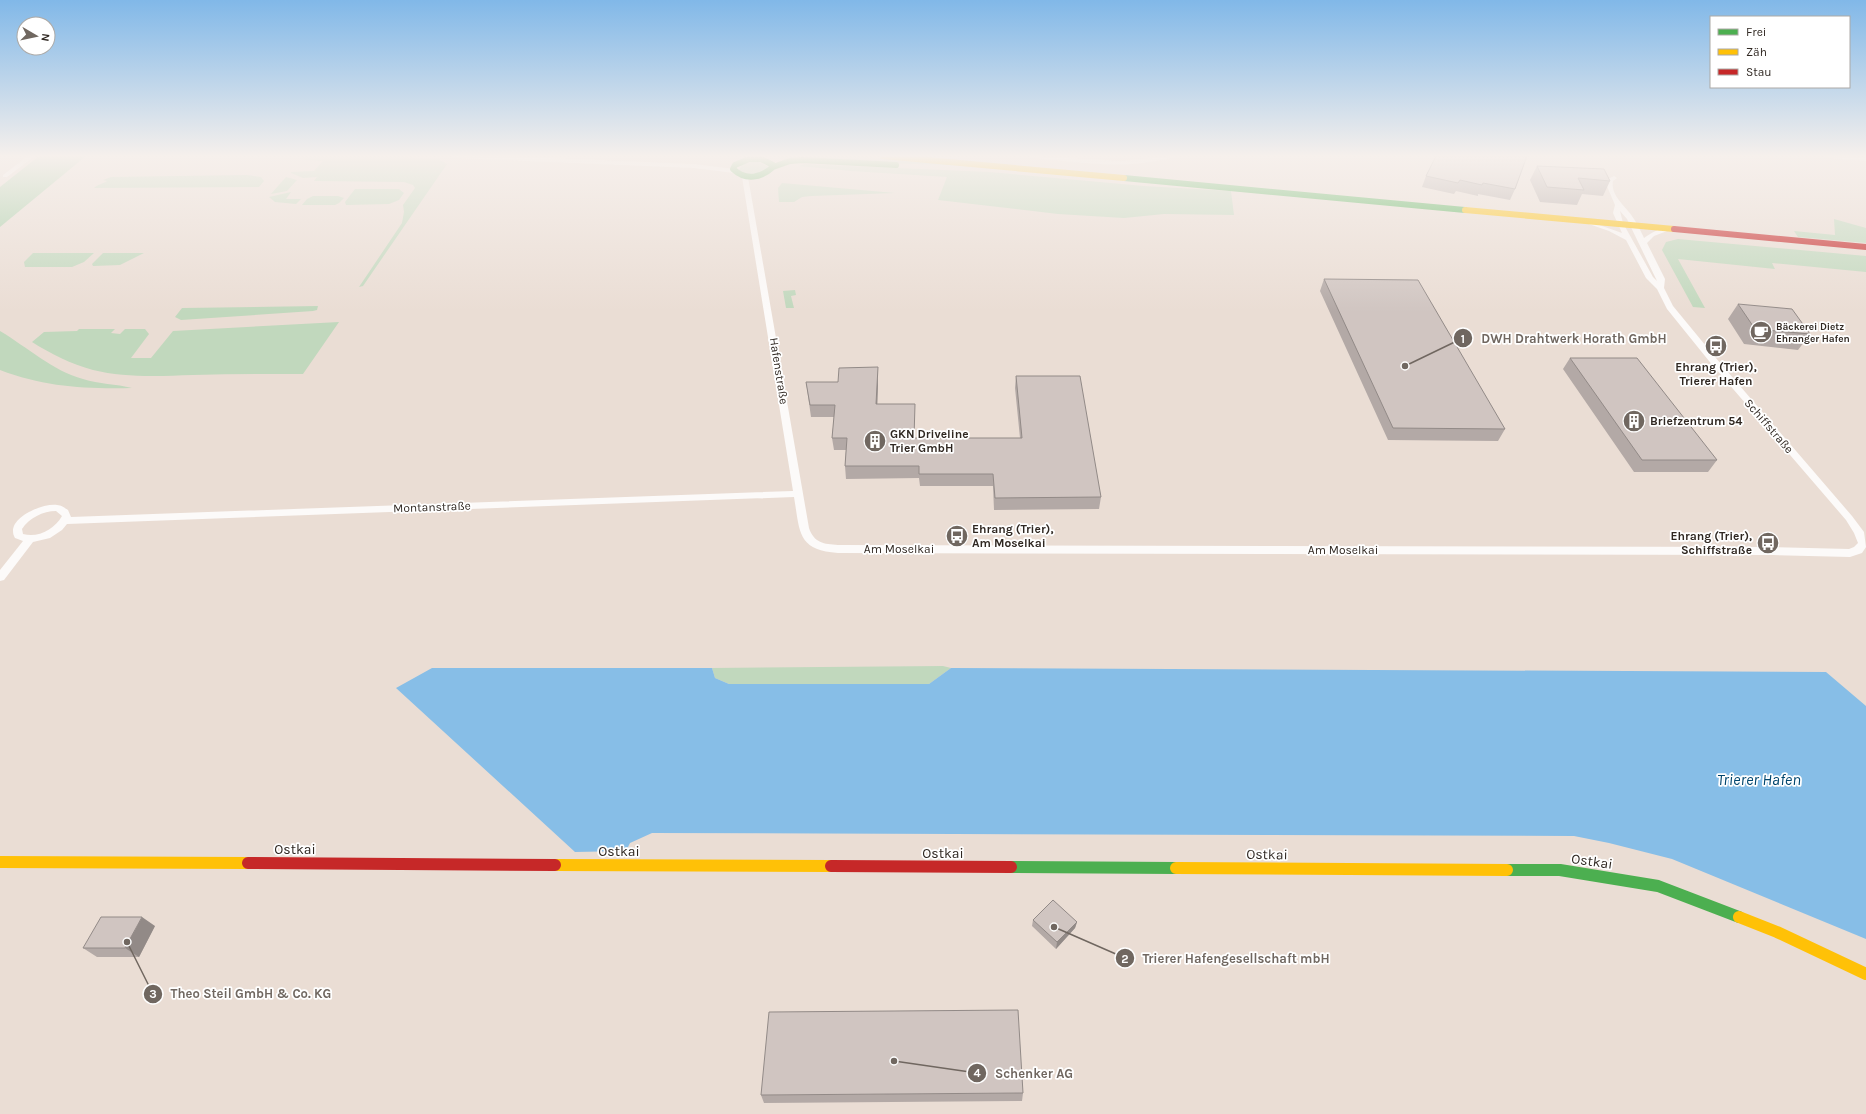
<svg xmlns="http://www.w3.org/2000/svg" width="1866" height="1114" font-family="Karla,sans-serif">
<rect width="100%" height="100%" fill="#eaddd4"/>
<path fill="#c1d8bd" d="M 302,156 L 388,156 L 438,159 L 447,164 L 363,286 L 359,287 L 402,223 L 404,212 L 403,205 L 415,188 L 413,185 L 404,182 L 314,181 L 317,177 L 303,178 L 291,173 L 291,172 L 314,171 L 323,161 L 307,160 L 301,158 Z
M 776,156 L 857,156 L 957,165 L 786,161 Z
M 757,161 L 769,167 C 761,176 748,175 739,170 L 742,164 Z
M 805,164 L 989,172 L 1144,186 L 1231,191 L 1234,215 L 1164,214 L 1124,218 L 1058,214 L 938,200 L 947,177 L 851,171 L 799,166 Z
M 247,175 L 261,177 L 264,181 L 259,187 L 94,188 C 98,184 103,184 107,181 L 103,180 L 111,177 Z
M 286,177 L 297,180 L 287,191 L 271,194 Z
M 782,183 L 895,193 L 811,196 L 802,197 L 794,202 L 779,202 L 778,188 Z
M 355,189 L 399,189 L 404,193 L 399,200 L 389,204 L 346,205 L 345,202 Z
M 291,192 L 286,199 L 301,199 L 296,204 L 275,202 L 269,197 Z
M 313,196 L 338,196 L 344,198 L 339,203 L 335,205 L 302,205 L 307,199 Z
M 1834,219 L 1866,228 L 1866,243 L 1798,237 L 1794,231 L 1835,235 Z
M 1678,239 L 1866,256 L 1866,272 L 1772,263 L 1775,269 L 1678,259 L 1705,308 L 1693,307 L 1662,250 L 1666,242 Z
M 33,253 L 94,253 L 84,262 L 72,267 L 25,267 L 24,262 Z
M 103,253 L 144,253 L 120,265 L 93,266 L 92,264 Z
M 795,290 L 796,295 L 791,296 L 794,308 L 786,308 L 783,291 Z
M 318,306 L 317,310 L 313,311 L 181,320 L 175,317 L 182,308 Z
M 339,322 L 303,374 C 267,374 230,374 193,375 C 160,376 125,378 93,370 C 71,364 51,354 32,342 L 44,332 L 77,331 L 79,329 L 115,329 L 111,333 L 120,334 L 125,329 L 145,329 L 149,334 L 131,358 L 151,358 L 173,331 Z
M 0,331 C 27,347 53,371 83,379 C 99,384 116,384 132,388 C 84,389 45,387 0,370 Z
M 943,666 L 951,668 L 929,684 L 729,684 L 715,678 L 712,668 Z"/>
<path fill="#a6cea7" d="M 39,156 L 86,156 L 0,227 L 0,187 Z"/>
<path fill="#87bee7" d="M 432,668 L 712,668 L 715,678 L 729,684 L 929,684 L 951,668 L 1826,672 L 1866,706 L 1866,939 L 1672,859 L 1609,843 L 1574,836 L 652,833 L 630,843 L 626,851 L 575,852 L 396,688 Z"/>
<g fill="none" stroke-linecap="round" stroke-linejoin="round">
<path fill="#fcfaf9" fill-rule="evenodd" d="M 28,156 L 35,156 L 7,177 L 3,177 L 3,175 Z
M 451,156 L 499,156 L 694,164 L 734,169 L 737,171 L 734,173 L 694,168 L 454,158 Z
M 1031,156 L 1121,161 L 1175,156 C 1171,159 1166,159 1161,160 C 1119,169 1076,162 1034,158 Z
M 1826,156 L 1866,157 L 1866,161 L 1829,158 Z
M 745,175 L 748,177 L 809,528 C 814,543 824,544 838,545 L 1773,547 L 1849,549 L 1854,547 L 1858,543 L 1854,533 L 1846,520 L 1709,361 L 1667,309 L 1657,289 L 1646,278 L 1626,240 L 1609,231 L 1583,222 L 1588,221 L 1622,233 L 1613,213 L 1615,205 L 1606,184 L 1608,179 L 1614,176 L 1617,178 L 1613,181 C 1610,196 1627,207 1634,219 C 1638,225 1641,232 1644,238 C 1650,233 1668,223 1675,228 L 1654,236 L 1647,243 L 1665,279 L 1664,288 L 1673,306 L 1715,357 L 1852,516 L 1864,532 L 1866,547 L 1862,553 L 1850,557 L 1773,555 L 838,553 C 797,550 800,532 794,497 L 67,524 L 62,530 L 50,538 L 33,542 L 4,580 L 0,581 L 0,570 L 23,541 L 15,538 C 4,519 42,503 57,505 C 61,505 65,508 68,510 L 71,517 L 793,491 L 742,177 ZM 1620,211 L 1627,219 L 1657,281 L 1653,277 L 1623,223 ZM 56,511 L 62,516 C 54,530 38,538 23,534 L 22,529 C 29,518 43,511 56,511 Z"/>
<path stroke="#4caf50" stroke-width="6" d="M 749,159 L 761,159 L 773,165 L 773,167 C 761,178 746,181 733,169 L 735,165 Z
M 773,167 L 790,161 L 802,160 L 896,165
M 1124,178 L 1465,210"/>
<path stroke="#4caf50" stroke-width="12" d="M 1011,867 L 1176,868
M 1507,870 L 1560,870 L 1658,886 L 1739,917"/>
<path stroke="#ffc107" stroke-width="6" d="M 883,156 L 1124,178
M 1465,210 L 1674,229"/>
<path stroke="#ffc107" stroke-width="12" d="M 0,862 L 248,863
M 555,865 L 831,866
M 1176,868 L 1507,870
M 1739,917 L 1777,932 L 1866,974"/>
<path stroke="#c62828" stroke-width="6" d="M 1674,229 L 1866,247"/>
<path stroke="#c62828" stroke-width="12" d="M 248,863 L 555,865
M 831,866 L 1011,867"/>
</g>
<path fill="#b3a9a6" d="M 1436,156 L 1515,189 L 1510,200 L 1478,194 L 1478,196 L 1456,191 L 1454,194 L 1422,187 L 1426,176 Z
M 1537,166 L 1610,181 L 1603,196 L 1582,194 L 1577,205 L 1540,202 L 1530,180 Z
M 1324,279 L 1505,429 L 1498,441 L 1388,440 L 1320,291 Z
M 1738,304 L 1810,334 L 1798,350 L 1744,344 L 1728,319 Z
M 1570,358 L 1717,460 L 1708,472 L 1634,472 L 1563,369 Z
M 1016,376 L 1101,497 L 1099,509 L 994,510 L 993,486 L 920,486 L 919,478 L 846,479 L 845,466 L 846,450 L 834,450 L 832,438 L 834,417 L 811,417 L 806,382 L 838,382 L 878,379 L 877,404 L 915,438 L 1020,438 L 1015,388 Z
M 1033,920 L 1077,922 L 1075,928 L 1056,949 L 1032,926 Z
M 155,926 L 139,957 L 97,957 L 83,948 Z
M 1023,1093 L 1022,1101 L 764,1103 L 761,1095 Z"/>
<path fill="#928a87" d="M 878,367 L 878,379 L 877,416 L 876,404 Z
M 142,917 L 155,926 L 139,957 L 125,948 Z
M 1077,922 L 1075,928 L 1056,949 L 1057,942 Z"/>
<path fill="#d0c5c1" stroke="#928a87" d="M 1436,156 L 1527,156 L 1515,189 L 1483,183 L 1482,185 L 1460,180 L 1458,183 L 1426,176 Z
M 1537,166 L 1604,169 L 1610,181 L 1578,178 L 1584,190 L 1547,187 Z
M 1324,279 L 1418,280 L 1505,429 L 1393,428 Z
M 1738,304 L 1792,309 L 1810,334 L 1755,329 Z
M 1570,358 L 1637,358 L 1717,460 L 1642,460 Z
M 878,367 L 876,404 L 915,404 L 914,438 L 1022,438 L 1016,376 L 1080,376 L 1101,497 L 995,498 L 993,474 L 919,474 L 919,466 L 845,466 L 847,438 L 832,438 L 835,405 L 810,405 L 806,382 L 838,382 L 839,368 Z
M 1053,900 L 1077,922 L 1057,942 L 1033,920 Z
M 101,917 L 142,917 L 125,948 L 83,948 Z
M 1018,1010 L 1023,1093 L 761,1095 L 769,1012 Z"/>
<linearGradient id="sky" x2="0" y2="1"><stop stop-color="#81b8e8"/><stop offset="0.5" stop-color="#f6f0ec"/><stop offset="1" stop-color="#f6f0ec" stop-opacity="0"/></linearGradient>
<rect width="1866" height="312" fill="url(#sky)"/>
<defs>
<g id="cafe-disc" transform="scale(1.15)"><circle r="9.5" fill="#706760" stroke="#fff"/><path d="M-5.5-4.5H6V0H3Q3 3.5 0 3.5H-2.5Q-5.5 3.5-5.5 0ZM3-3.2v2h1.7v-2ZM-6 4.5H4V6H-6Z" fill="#fff"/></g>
<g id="bus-disc" transform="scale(1.15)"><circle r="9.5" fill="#706760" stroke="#fff"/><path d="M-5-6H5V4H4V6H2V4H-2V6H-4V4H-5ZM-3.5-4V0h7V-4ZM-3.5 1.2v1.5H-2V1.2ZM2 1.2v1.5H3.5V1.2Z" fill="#fff"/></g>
<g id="building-disc" transform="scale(1.15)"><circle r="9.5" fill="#706760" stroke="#fff"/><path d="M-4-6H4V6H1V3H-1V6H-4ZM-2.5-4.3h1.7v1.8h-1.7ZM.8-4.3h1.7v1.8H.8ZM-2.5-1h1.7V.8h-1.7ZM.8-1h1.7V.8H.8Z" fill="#fff"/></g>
</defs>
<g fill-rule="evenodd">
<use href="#cafe-disc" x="1761" y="332"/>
<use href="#bus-disc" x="1716" y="346"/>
<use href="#building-disc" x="1634" y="421"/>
<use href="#building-disc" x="875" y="441"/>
<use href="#bus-disc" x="957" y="536"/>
<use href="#bus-disc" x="1768" y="543"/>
</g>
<g text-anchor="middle" stroke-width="3.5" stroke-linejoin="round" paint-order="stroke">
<g font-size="10" font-weight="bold" fill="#2f2721" stroke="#fff" text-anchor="start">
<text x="1776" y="330">Bäckerei Dietz<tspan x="1776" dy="12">Ehranger Hafen</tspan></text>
</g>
<g font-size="12" font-weight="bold" fill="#2f2721" stroke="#fff" text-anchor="start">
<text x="1716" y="371" text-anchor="middle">Ehrang (Trier),<tspan x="1716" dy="14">Trierer Hafen</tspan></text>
<text x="1650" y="425">Briefzentrum 54</text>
<text x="890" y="438">GKN Driveline<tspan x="890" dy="14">Trier GmbH</tspan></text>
<text x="972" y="533">Ehrang (Trier),<tspan x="972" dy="14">Am Moselkai</tspan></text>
<text x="1752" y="540" text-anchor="end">Ehrang (Trier),<tspan x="1752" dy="14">Schiffstraße</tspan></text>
</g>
<g font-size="12" fill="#2f2721" stroke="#fff">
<text transform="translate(779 371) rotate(81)" y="4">Hafenstraße</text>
<text transform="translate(1769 426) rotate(49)" y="4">Schiffstraße</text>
<text transform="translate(432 507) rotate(-2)" y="4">Montanstraße</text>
<text x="899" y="553">Am Moselkai</text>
<text x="1343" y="554">Am Moselkai</text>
</g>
<g font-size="14" fill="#2f2721" stroke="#fff">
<text x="295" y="854">Ostkai</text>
<text x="619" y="856">Ostkai</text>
<text x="943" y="858">Ostkai</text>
<text transform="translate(1267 854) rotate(1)" y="5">Ostkai</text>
<text transform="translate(1592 861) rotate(8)" y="5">Ostkai</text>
</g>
<g font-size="16" font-style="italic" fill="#00466e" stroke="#fff">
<text x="1759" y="785">Trierer Hafen</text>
</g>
</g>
<path fill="none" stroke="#706760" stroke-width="1.5" d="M1405 366L1463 338M1054 927L1125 958M127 942L153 994M894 1061L977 1073"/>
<g fill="#706760" stroke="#fff" stroke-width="1.5">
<circle cx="1405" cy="366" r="4"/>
<circle cx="1054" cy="927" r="4"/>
<circle cx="127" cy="942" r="4"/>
<circle cx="894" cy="1061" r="4"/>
<circle cx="1463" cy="338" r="10"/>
<circle cx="1125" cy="958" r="10"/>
<circle cx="153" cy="994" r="10"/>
<circle cx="977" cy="1073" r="10"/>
</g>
<g font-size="12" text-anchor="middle" font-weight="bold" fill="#fff">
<text x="1463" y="343">1</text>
<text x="1125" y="963">2</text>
<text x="153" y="998">3</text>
<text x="977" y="1077">4</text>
</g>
<g font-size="13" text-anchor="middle" font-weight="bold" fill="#706760" stroke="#fff" stroke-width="3.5" stroke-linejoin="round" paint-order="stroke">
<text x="1574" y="343">DWH Drahtwerk Horath GmbH</text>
<text x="1236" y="963">Trierer Hafengesellschaft mbH</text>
<text x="251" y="998">Theo Steil GmbH &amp; Co. KG</text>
<text x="1034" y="1078">Schenker AG</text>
</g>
<rect x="1710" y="16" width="140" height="72" fill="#ffffff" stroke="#aca9a6"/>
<rect x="1718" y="29" width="20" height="6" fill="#4caf50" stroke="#aca9a6"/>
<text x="1746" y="36" font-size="12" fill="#2f2721">Frei</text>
<rect x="1718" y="49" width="20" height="6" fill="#ffc107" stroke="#aca9a6"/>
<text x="1746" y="56" font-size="12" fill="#2f2721">Zäh</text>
<rect x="1718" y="69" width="20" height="6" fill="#c62828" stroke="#aca9a6"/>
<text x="1746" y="76" font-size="12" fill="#2f2721">Stau</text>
<g transform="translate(36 36) rotate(99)"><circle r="19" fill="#ffffff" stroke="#aca9a6"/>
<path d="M0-3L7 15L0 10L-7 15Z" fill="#706760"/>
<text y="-6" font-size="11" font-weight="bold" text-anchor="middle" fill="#2f2721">N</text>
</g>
</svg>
